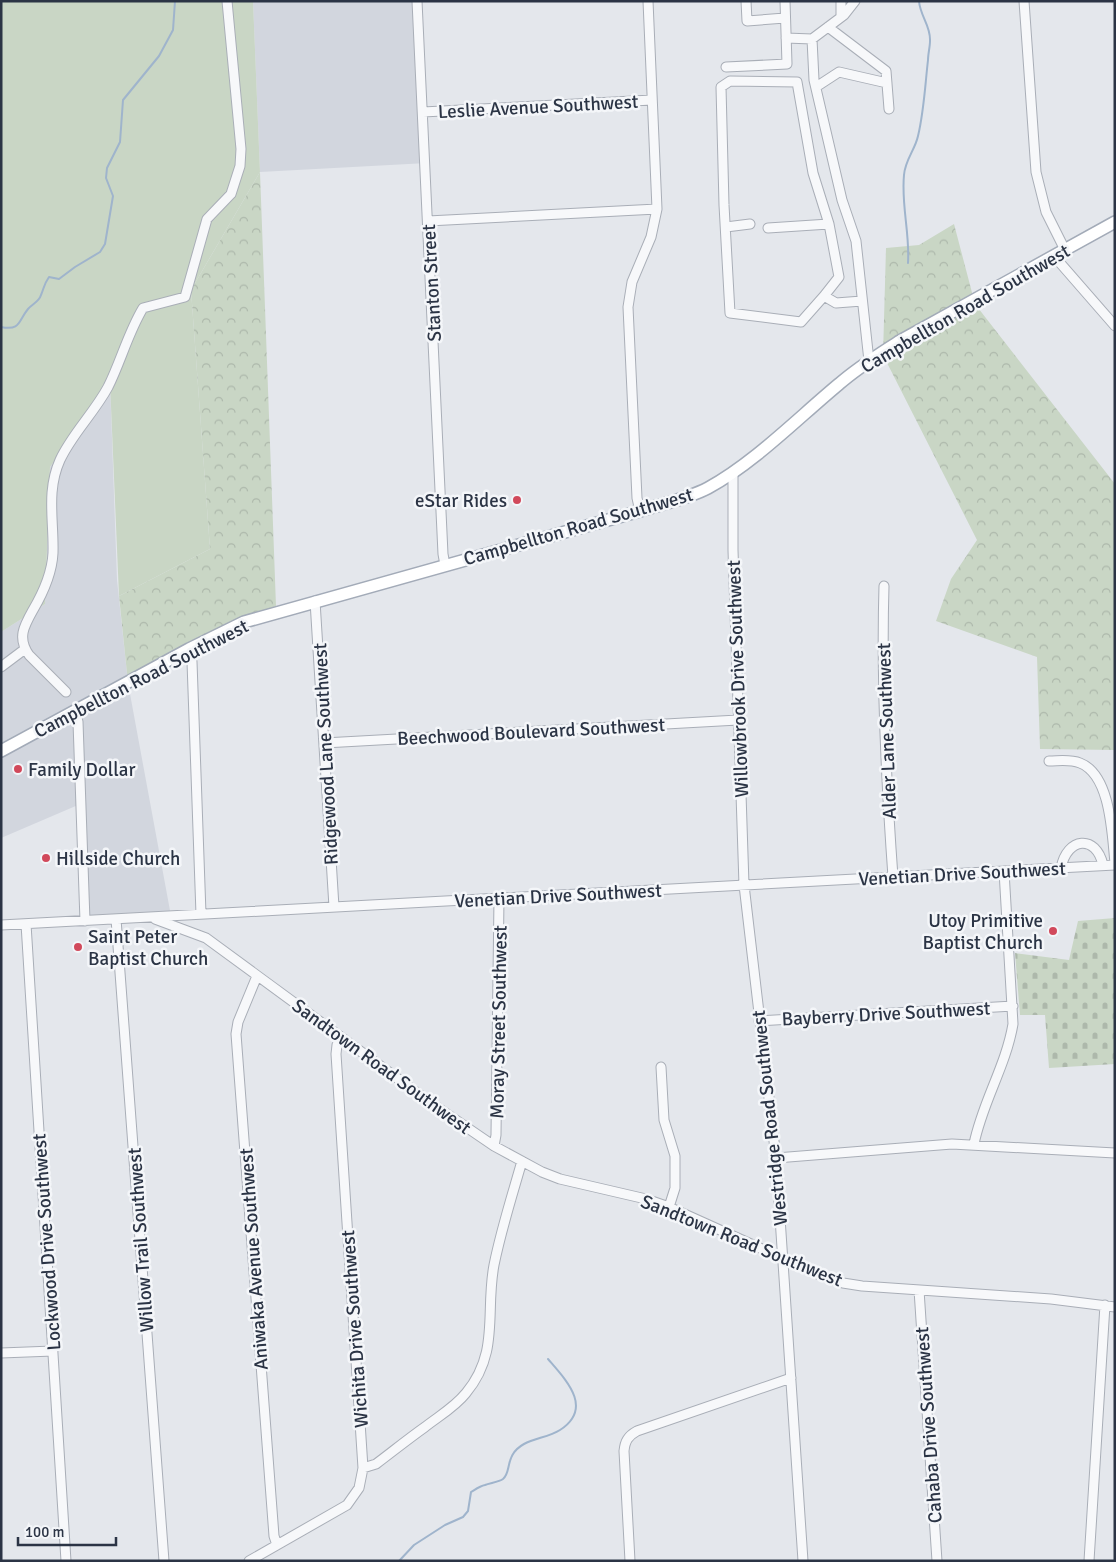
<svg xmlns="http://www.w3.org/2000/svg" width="1116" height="1562" font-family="Signika,sans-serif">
<defs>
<pattern id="forest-crowns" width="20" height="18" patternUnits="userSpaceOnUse" patternTransform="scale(1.25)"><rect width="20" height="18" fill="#c9d6c5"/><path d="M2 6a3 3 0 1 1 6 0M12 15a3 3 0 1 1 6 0" fill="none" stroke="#adb8ab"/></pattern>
<pattern id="cemetery-stones" width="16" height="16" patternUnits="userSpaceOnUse" patternTransform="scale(1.25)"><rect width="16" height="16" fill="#c9d6c5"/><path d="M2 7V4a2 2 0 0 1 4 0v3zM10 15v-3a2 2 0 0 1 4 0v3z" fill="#adb8ab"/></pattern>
</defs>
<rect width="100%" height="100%" fill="#e4e7ec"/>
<path fill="#d2d6de" d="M 253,1 L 417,1 L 427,163 L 260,172 Z
M 110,382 L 117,580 L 128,683 L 171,916 L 83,919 L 78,805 L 1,838 L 1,632 L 45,604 L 50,467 Z"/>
<path fill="#c9d6c5" d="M 1,1 L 253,1 L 260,172 L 191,290 L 210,549 L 119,596 L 110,383 L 50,467 L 45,604 L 1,632 Z"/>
<path fill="url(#forest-crowns)" d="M 260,172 L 276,606 L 229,626 L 128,683 L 119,596 L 210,549 L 191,290 Z
M 954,224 L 975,304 L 1115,484 L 1115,750 L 1040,749 L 1037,657 L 936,621 L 951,579 L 977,540 L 883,355 L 886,248 L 919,245 Z"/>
<path fill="url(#cemetery-stones)" d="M 1115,918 L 1115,1064 L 1049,1068 L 1045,1015 L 1020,1015 L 1015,953 L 1069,960 L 1078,921 Z"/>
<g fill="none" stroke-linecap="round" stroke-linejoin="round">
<path stroke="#9fb4cc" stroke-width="2" d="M 908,263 C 910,233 901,205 904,175 C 905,160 915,150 918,136 C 924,111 925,86 928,60 C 928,54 930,47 930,41 C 931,26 920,16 919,1
M 1,327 C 21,331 18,321 28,309 C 32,304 39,302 41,295 C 44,288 44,284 49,277 L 59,279 L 75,267 L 100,252 L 105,244 L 113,196 L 106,178 L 107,168 L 120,142 L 123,100 L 159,56 L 173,30 L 175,1
M 399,1561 L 414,1545 L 445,1525 L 463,1517 L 468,1511 L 471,1492 C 476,1489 480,1486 485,1485 C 490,1483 499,1482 503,1479 C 512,1472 504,1455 524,1444 C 535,1438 549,1437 560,1430 C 594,1408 566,1380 548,1359"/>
<g stroke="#a9aeb7" stroke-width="11">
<path id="minor" d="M 417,1 L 443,554 L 445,565
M 746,1 L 747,21 L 785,18
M 841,1 L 841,17
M 1024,1 L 1036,172 L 1046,212 L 1065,250
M 828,27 L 886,71 L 889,109
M 786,38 L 812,39 L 844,15 L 855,1
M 812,39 L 814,80 L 842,200 L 856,241 L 869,361
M 726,67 L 787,64 L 785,1
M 816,87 L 839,72 L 887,83
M 423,112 L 652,100
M 428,221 L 657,209
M 726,227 L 750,224
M 768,228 L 829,224
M 1054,256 L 1115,326
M 824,296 L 801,322 L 730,313 L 724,205 L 721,87 L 730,81 L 797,82 L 813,173 L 829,224 L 839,277 L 824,296 L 836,303 L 862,301
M 733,472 L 733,550 L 744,885 L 776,1158 L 803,1561
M 640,511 L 637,498 L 628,307 L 632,282 L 651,237 L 657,209 L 648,1
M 884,586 C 881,682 886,780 893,877
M 315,601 L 334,907
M 189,649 L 192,662 L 201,914
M 1,667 L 25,649
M 66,692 L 29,655 C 17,638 24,626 33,610 C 43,593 52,573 53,553 C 54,521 46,491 60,460 C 72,434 94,413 108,387 C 121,361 128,333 143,308 L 185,297 L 207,219 L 231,194 L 240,166 L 241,149 L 227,1
M 75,711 L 78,722 L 85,921
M 324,743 L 738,720
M 1049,761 C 1059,761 1070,759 1080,763 C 1111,775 1112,835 1115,863
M 1061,868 C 1067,837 1096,834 1103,865
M 116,919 L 164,1561
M 155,919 L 206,938 L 431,1103 L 494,1146 L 542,1172 L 560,1179 L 646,1199 L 669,1207 L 822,1276 L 843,1283 L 862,1286 L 1051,1299 L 1115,1307
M 26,924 L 66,1561
M 1,925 L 1115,865
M 257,976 L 238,1022 L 236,1034 L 274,1536 L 277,1545
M 759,1021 L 1013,1006
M 661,1067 L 664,1120 L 675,1156 L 675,1188 L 669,1207
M 974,1144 C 982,1103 1006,1066 1013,1024 L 1004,871
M 494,1146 L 496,1135 L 499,898
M 776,1158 L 952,1144 L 1115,1153
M 919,1290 L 937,1561
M 1,1353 L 53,1351
M 363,1468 L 376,1464 C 392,1452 408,1439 425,1427 C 439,1416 455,1407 466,1393 C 500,1352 485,1312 494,1265 C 501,1230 512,1196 522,1161
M 249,1561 L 347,1505 L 359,1488 L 363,1468 L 336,1054 L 337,1045 L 341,1038
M 630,1561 L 624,1451 C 625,1441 628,1436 637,1431 L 791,1378
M 1089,1561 L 1105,1305"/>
</g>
<g stroke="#a3abb8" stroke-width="14">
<path id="major" d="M 1,751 L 189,649 L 244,622 L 640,511 C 662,504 687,499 708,488 C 754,463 798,418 839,384 C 857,368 878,355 898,342 L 1115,222"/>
</g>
<use href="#minor" stroke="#f7f8fa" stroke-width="9"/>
<use href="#major" stroke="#fff" stroke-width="11"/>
</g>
<g fill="#d1495b" stroke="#f4f6f9" stroke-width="2">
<circle cx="517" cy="500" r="5"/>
<circle cx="18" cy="769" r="5"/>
<circle cx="46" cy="858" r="5"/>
<circle cx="1053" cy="931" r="5"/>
<circle cx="78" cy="947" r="5"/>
</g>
<g text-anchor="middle" stroke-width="5" stroke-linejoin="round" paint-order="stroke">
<g font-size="19" fill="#2b3445" stroke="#f4f6f9">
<text transform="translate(538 106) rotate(-3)" y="7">Leslie Avenue Southwest</text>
<text transform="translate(431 283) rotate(-93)" y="7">Stanton Street</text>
<text transform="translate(965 308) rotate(-30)" y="7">Campbellton Road Southwest</text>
<text transform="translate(578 526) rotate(-16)" y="7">Campbellton Road Southwest</text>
<text transform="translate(141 678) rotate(-27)" y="7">Campbellton Road Southwest</text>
<text transform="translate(737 679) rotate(-92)" y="7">Willowbrook Drive Southwest</text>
<text transform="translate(531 731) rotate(-3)" y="7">Beechwood Boulevard Southwest</text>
<text transform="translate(886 731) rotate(-92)" y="7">Alder Lane Southwest</text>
<text transform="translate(325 754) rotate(-93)" y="7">Ridgewood Lane Southwest</text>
<text transform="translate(962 873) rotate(-3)" y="7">Venetian Drive Southwest</text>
<text transform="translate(558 895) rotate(-3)" y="7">Venetian Drive Southwest</text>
<text transform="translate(886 1013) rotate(-3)" y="7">Bayberry Drive Southwest</text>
<text transform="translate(498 1022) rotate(-89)" y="7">Moray Street Southwest</text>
<text transform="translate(382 1066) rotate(36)" y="7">Sandtown Road Southwest</text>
<text transform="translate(769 1118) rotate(-96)" y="7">Westridge Road Southwest</text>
<text transform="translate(140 1240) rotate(-94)" y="7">Willow Trail Southwest</text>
<text transform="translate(742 1240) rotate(22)" y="7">Sandtown Road Southwest</text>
<text transform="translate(46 1242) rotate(-94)" y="7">Lockwood Drive Southwest</text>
<text transform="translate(253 1259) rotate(-94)" y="7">Aniwaka Avenue Southwest</text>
<text transform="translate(354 1329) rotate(-94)" y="7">Wichita Drive Southwest</text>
<text transform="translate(928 1425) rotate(-94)" y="7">Cahaba Drive Southwest</text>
</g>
<g font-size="19" fill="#2b3445" stroke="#f4f6f9" text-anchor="start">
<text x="507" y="507" text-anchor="end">eStar Rides</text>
<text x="28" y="776">Family Dollar</text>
<text x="56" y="865">Hillside Church</text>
<text x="1043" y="927" text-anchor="end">Utoy Primitive<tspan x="1043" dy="22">Baptist Church</tspan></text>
<text x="88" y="943">Saint Peter<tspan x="88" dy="22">Baptist Church</tspan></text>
</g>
</g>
<rect width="1116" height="1562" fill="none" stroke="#2b3445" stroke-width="5"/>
<path d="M18 1537v8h98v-8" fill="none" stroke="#2b3445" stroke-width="2.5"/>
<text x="25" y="1537" font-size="15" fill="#2b3445" stroke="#f4f6f9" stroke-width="4" paint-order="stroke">100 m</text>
</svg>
